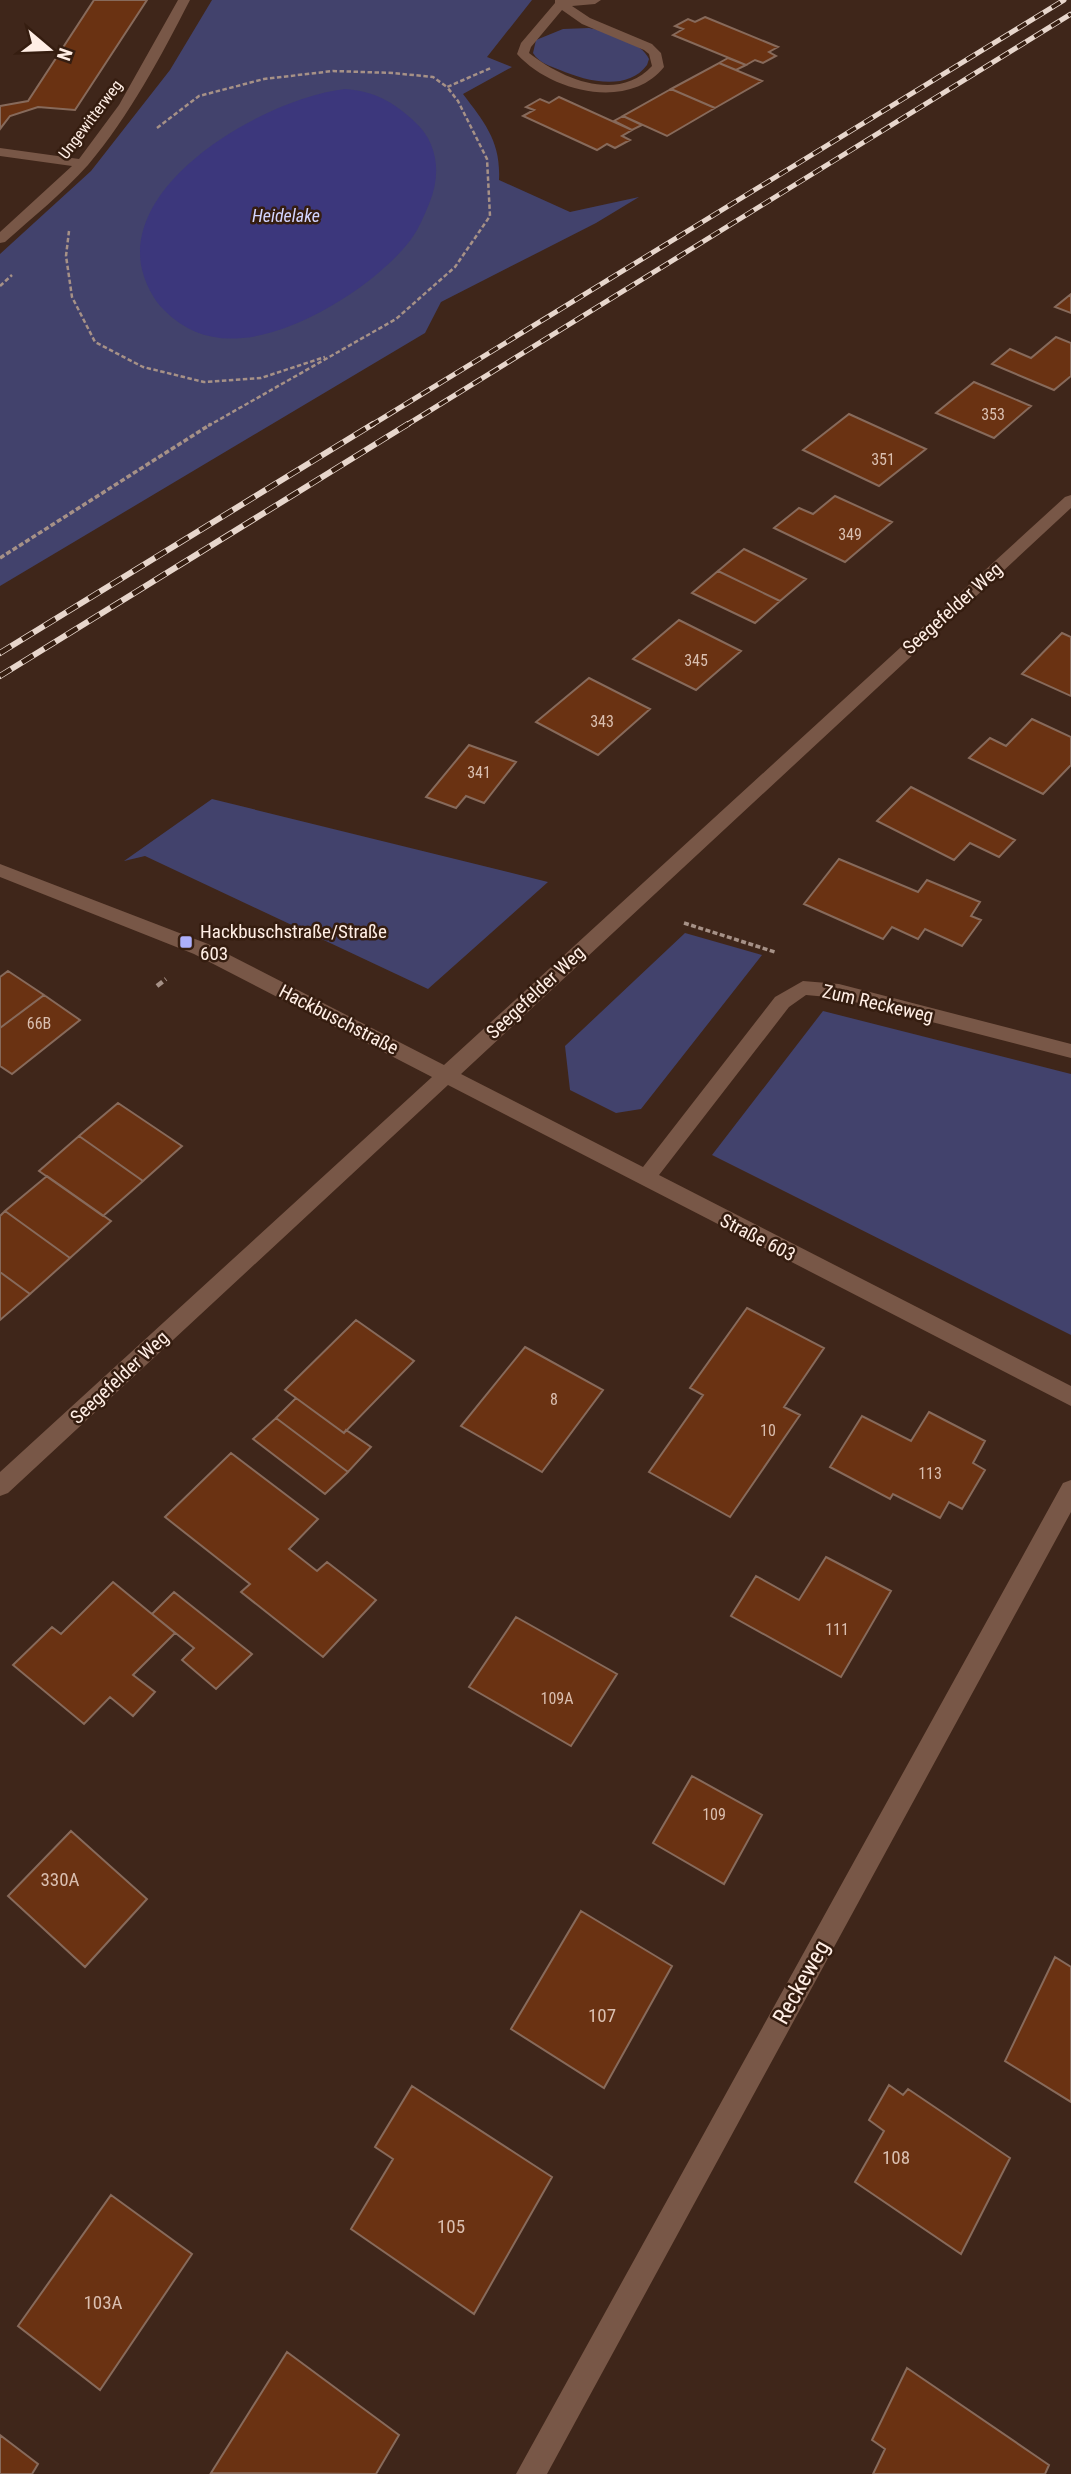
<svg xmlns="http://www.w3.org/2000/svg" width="1071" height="2474" font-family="'Roboto Condensed',sans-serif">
<rect width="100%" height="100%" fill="#3f261a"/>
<path fill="#42426c" d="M 212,0 L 532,0 L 487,57 L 512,67 L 463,94 C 485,123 501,142 499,180 L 570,212 L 639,197 L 596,223 L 441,302 L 425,333 L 0,586 L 0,254 L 91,171 L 170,70 Z
M 589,28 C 606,31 642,42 649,59 L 647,65 C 627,92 586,81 560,70 C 550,66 539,63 533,53 L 536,40 L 563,29 Z
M 212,799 L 548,882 L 428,989 L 145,856 L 124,861 Z
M 685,933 L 762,955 L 641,1109 L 616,1113 L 570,1090 L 565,1046 Z
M 823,1011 L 1071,1074 L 1071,1335 L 712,1155 Z"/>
<path fill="#3c377c" d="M 345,89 C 374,91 394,102 415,122 C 439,144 441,176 429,204 C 424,216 419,228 412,238 C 379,283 298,334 242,338 C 212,341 186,332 165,311 C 153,300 144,281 141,265 C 127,176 271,97 345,89 Z"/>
<path fill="#6a3212" stroke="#876a5b" stroke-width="2" d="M 94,0 L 147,0 L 75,110 L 38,107 L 10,116 L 0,129 L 0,106 L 28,101 Z
M 705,17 L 778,47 L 769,52 L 776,56 L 763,63 L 755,60 L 746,65 L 673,35 L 683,29 L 675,26 L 688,19 L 695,22 Z
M 728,58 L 746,65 L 736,70 L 719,63 Z
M 719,63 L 762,81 L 715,108 L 671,89 Z
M 671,89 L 715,108 L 667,136 L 623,116 Z
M 559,97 L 632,130 L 622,136 L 630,140 L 615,148 L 607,144 L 597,150 L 523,116 L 534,110 L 526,107 L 540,99 L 549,103 Z
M 623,116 L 642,125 L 632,130 L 614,121 Z
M 1071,294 L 1071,313 L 1055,307 Z
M 1056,337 L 1071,343 L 1071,376 L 1054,390 L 992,364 L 1010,349 L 1031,358 Z
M 974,382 L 1031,406 L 994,438 L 936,413 Z
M 849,414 L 926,449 L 879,486 L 803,450 Z
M 835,496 L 892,522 L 845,562 L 774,528 L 799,508 L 813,514 Z
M 744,549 L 806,579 L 780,601 L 718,571 Z
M 718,571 L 780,601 L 755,623 L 692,593 Z
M 679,620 L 741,651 L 696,690 L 633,659 Z
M 1062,633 L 1071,637 L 1071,696 L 1022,674 Z
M 589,678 L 650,709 L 598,755 L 536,722 Z
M 1032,719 L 1071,737 L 1071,765 L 1043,794 L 969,758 L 990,738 L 1006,746 Z
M 469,745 L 516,762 L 484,803 L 466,796 L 456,808 L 426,797 Z
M 911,787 L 1015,840 L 999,857 L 970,843 L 954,860 L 877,821 Z
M 839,859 L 918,892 L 927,880 L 980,902 L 971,916 L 981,920 L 962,946 L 925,929 L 918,939 L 892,927 L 883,939 L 804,904 Z
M 8,971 L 44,995 L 0,1028 L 0,977 Z
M 44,995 L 80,1020 L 12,1074 L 0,1066 L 0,1028 Z
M 118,1103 L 182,1146 L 143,1181 L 79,1136 Z
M 79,1136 L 143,1181 L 103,1216 L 39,1171 Z
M 47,1176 L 111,1221 L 70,1258 L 5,1211 Z
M 5,1211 L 70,1258 L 30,1294 L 0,1272 L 0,1216 Z
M 0,1272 L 30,1294 L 0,1320 Z
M 747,1308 L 824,1348 L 784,1407 L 800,1415 L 730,1517 L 649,1472 L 703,1395 L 690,1388 Z
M 356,1320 L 414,1361 L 344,1433 L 285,1390 Z
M 525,1347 L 603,1390 L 542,1472 L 461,1426 Z
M 296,1398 L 344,1433 L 346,1430 L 371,1447 L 348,1472 L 276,1418 Z
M 929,1412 L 985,1441 L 973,1463 L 985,1470 L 962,1509 L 949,1502 L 940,1518 L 893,1494 L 890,1499 L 830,1467 L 862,1416 L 911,1441 Z
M 276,1418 L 348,1472 L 325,1494 L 253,1439 Z
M 231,1453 L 318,1519 L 289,1549 L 317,1571 L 327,1562 L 376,1600 L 323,1657 L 241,1592 L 250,1584 L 165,1517 Z
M 826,1557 L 891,1591 L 841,1677 L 731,1616 L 756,1576 L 799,1600 Z
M 113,1582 L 175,1633 L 133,1675 L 155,1692 L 133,1716 L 110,1697 L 84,1724 L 13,1665 L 52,1627 L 61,1634 Z
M 174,1592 L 252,1654 L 216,1689 L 182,1660 L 194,1648 L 152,1614 Z
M 516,1617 L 617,1674 L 571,1746 L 469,1687 Z
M 692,1776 L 762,1815 L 724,1884 L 653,1843 Z
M 71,1831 L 147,1899 L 85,1967 L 8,1896 Z
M 581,1911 L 672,1966 L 604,2088 L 511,2029 Z
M 1055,1957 L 1071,1967 L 1071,2102 L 1005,2061 Z
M 889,2085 L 903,2095 L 908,2089 L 1010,2158 L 961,2254 L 855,2182 L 884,2131 L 869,2120 Z
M 412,2086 L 552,2177 L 474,2314 L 351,2229 L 393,2159 L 375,2147 Z
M 111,2195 L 192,2254 L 100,2390 L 18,2326 Z
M 287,2352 L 399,2435 L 376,2474 L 211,2473 Z
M 907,2368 L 1049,2465 L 1045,2474 L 873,2474 L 885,2449 L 872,2440 Z
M 0,2435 L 38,2464 L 32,2474 L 0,2474 Z"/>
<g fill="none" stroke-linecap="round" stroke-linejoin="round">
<path stroke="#a69187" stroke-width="2.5" stroke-dasharray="4.5 2.5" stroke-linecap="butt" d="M 157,128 L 199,96 L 264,79 L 333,71 L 393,73 L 433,77 L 447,87
M 69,231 L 66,256 L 72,297 L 95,342 L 143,367 L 204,382 L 261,378 L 325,357
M 0,286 L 12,275
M 208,426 L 396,319 L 455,267 L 490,216 L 487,159 L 458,101 L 447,87 L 491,68"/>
<path stroke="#a69187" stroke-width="3.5" stroke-dasharray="5 2.5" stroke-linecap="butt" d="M 0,558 L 211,424
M 684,923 L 775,952"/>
<path stroke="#a69187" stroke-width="4.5" stroke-dasharray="7 3.5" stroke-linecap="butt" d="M 157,986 L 166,979"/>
<path fill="#785747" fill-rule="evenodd" d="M 178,0 L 190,0 C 160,58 130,115 88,165 C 63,193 33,217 5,242 L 0,243 L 0,232 L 72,166 L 0,156 L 0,148 L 79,159 L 119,105 Z
M 555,0 L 601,0 L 595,4 L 572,6 L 590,18 L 652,44 L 661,53 L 664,67 C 629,111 551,92 517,54 L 521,43 L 555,3 ZM 562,10 L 582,24 L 644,50 L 649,54 L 652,66 C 618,103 562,79 529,53 L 531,47 Z
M 1071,495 L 1071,508 L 461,1074 L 643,1167 L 775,997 L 803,981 L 839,984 L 1071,1044 L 1071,1058 L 839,998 L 806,995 L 789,1007 L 659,1175 L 1071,1386 L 1071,1406 L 448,1085 L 8,1493 L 0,1496 L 0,1472 L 432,1077 L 194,954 L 0,877 L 0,864 L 208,944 L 444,1065 L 1065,497 Z
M 1071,1480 L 1071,1512 L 547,2474 L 516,2474 L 1063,1483 Z"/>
<g stroke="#e7d6cc" stroke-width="5">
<path id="rail-far1" d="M 370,426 L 1064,0
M 405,426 L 1071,14"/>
</g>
<g stroke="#e7d6cc" stroke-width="6">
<path id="rail" d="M 0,653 L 373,424
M 0,676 L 408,424"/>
</g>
<use href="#rail-far1" stroke="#351d10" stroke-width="3.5" stroke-dasharray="10" stroke-linecap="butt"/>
<use href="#rail" stroke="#351d10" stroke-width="4.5" stroke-dasharray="13" stroke-linecap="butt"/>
</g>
<rect fill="#adaffb" stroke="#351d10" stroke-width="2.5" x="179" y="935" width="14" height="14" rx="3.5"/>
<g text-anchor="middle" stroke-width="5" stroke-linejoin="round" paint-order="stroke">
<g font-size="16" fill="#ffeee5" stroke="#351d10">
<text transform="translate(90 119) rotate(-53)" y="6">Ungewitterweg</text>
</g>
<g font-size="16" fill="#dabfb0">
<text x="993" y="420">353</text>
<text x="883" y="465">351</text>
<text x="850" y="540">349</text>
<text x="696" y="666">345</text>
<text x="602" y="727">343</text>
<text x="479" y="778">341</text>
<text x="39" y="1029">66B</text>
<text x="554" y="1405">8</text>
<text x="768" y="1436">10</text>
<text x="930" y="1479">113</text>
<text x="837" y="1635">111</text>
<text x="557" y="1704">109A</text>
<text x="714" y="1820">109</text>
</g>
<g font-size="18" font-style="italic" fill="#d3d5ff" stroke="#351d10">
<text x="286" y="222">Heidelake</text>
</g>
<g font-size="19" fill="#ffeee5" stroke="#351d10">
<text transform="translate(952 608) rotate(-42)" y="7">Seegefelder Weg</text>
<text transform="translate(535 992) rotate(-43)" y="7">Seegefelder Weg</text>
<text transform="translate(878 1003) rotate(13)" y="7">Zum Reckeweg</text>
<text transform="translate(339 1019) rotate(27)" y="7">Hackbuschstraße</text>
<text transform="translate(758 1237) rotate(27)" y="7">Straße 603</text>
<text transform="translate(119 1377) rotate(-43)" y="7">Seegefelder Weg</text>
</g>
<g font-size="19" fill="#ffeee5" stroke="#351d10" text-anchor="start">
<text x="200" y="938">Hackbuschstraße/Straße<tspan x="200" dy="22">603</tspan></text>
</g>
<g font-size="19" fill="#dabfb0">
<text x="60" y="1886">330A</text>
<text x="602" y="2022">107</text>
<text x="896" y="2164">108</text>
<text x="451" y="2233">105</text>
<text x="103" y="2309">103A</text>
</g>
<g font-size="23" fill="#ffeee5" stroke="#351d10">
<text transform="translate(801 1982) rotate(-61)" y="8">Reckeweg</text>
</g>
</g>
<g transform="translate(49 49) rotate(109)" stroke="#351d10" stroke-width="5" paint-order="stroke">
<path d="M0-5L12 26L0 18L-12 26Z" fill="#ffeee5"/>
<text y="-10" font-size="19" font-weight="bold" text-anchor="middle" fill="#ffeee5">N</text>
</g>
</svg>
